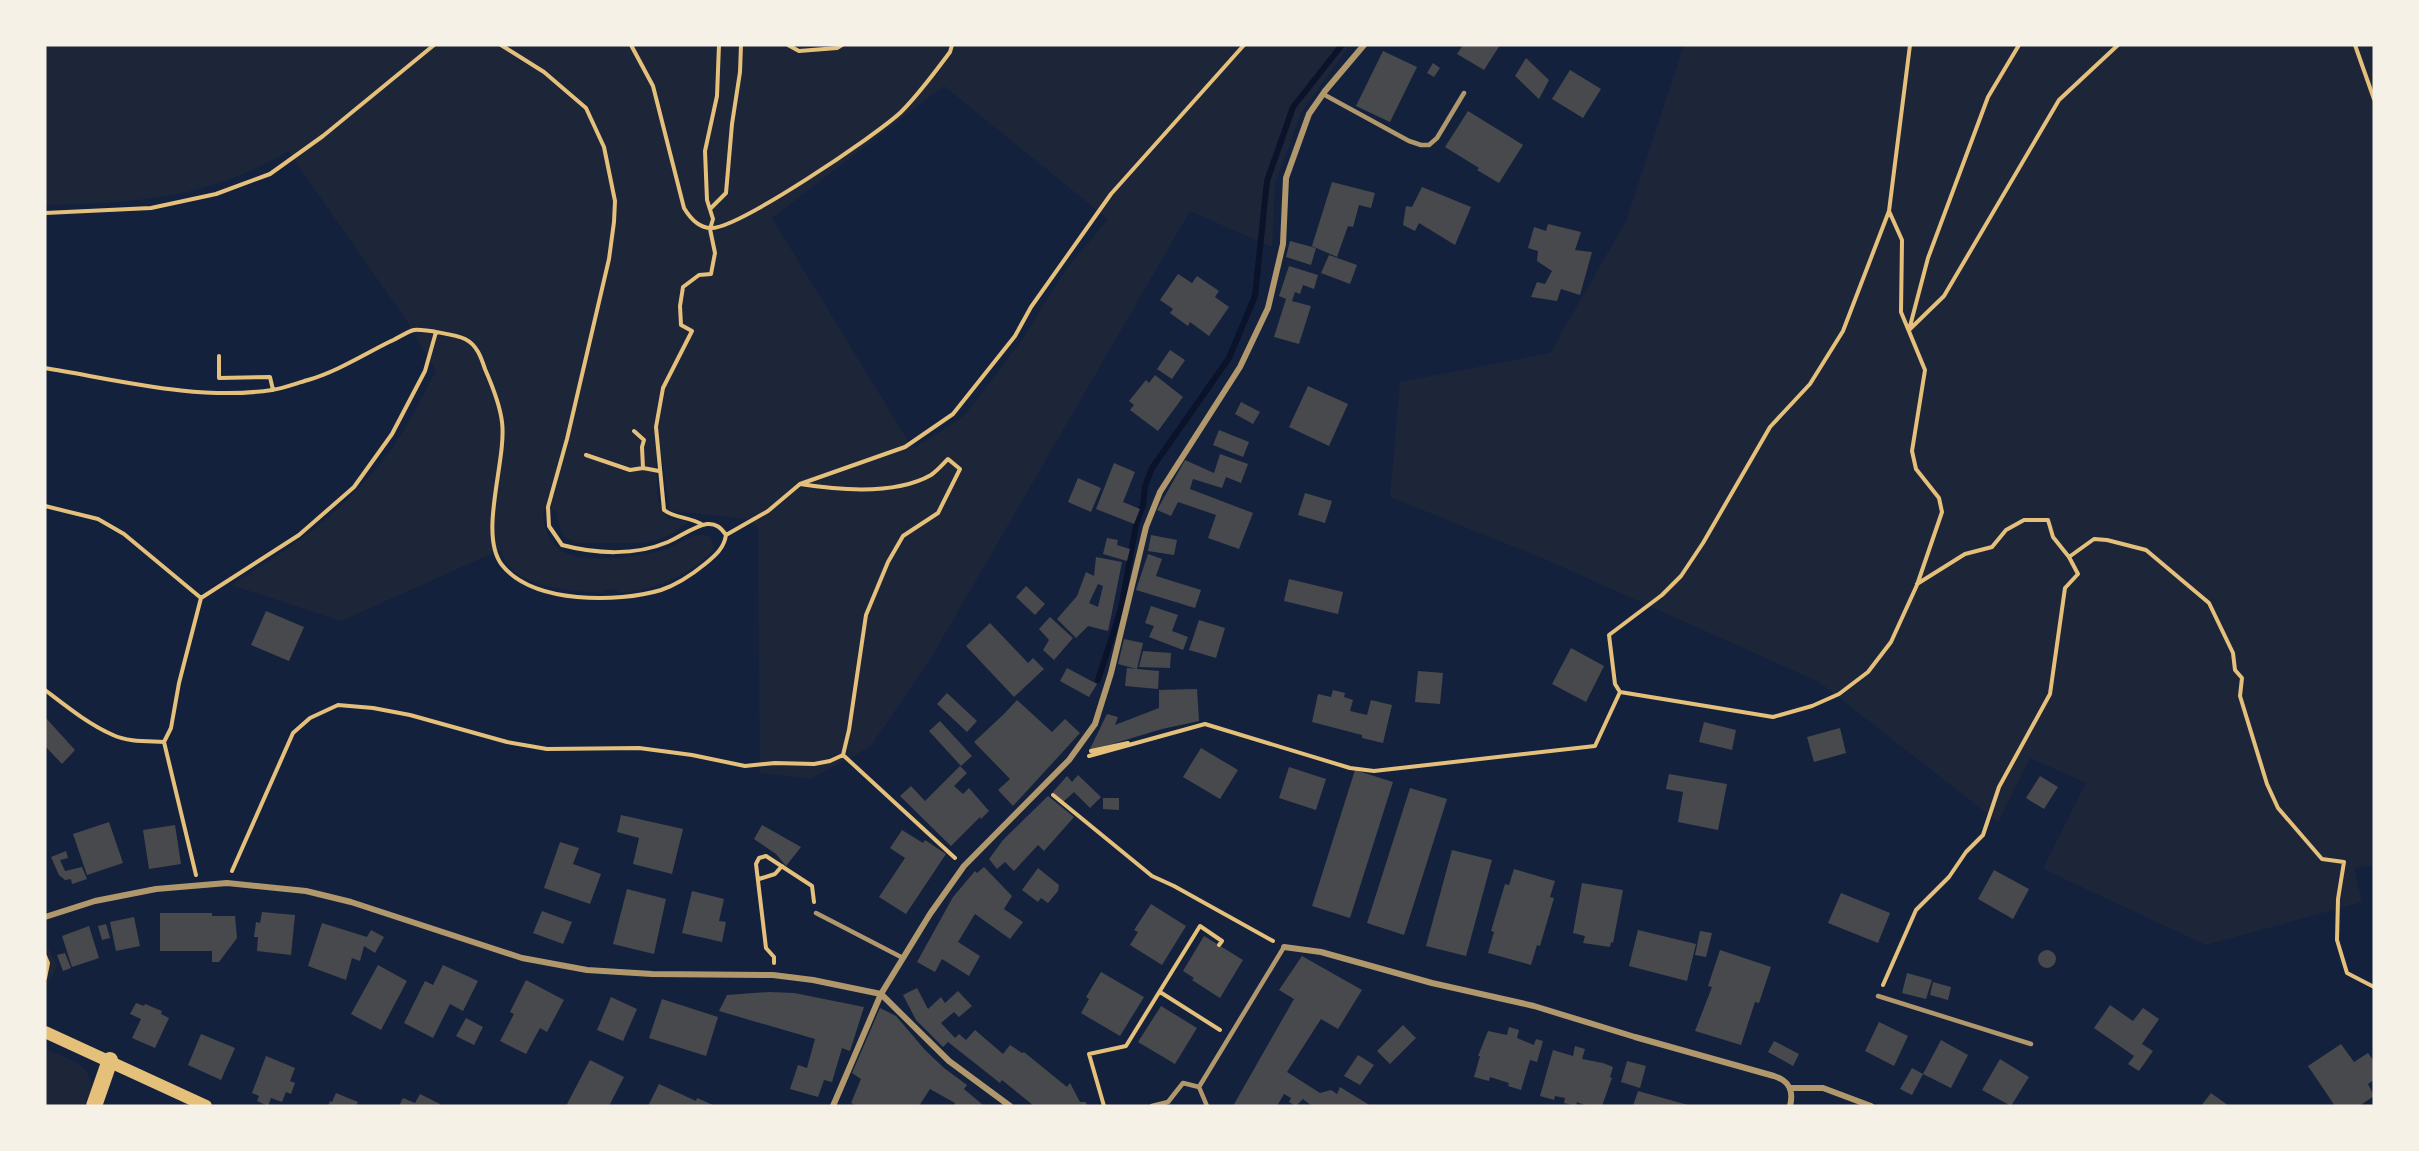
<svg xmlns="http://www.w3.org/2000/svg" width="2419" height="1151" font-family="'Alegreya Sans',sans-serif">
<rect width="100%" height="100%" fill="#14213d"/>
<path fill="#1d2539" fill-rule="evenodd" d="M 45,45 L 1350,45 L 1302,111 L 1275,184 L 1272,247 L 1190,211 L 931,658 L 870,747 L 810,779 L 760,773 L 758,528 L 749,519 L 670,511 L 660,446 L 656,463 L 658,501 L 668,519 L 689,521 L 672,534 L 657,540 L 640,543 L 575,543 L 562,535 L 556,511 L 543,510 C 543,525 548,542 562,551 C 582,564 640,557 663,550 C 678,546 692,530 710,536 L 713,542 L 713,551 C 687,576 656,590 620,593 C 613,587 609,587 602,593 C 573,590 529,589 509,566 C 505,562 503,555 500,550 L 341,621 L 231,585 C 296,546 356,503 398,439 C 413,418 423,393 436,371 L 406,320 L 288,151 C 207,199 137,203 45,205 ZM 944,86 L 1108,219 L 1064,272 L 1020,343 L 964,416 L 913,449 L 772,218 Z
M 1684,45 L 2374,45 L 2374,865 L 2354,868 L 2362,902 L 2206,945 L 2043,869 L 2086,783 L 2030,758 L 1998,822 L 1819,682 L 1540,557 L 1390,497 L 1400,382 L 1550,353 L 1626,221 Z
M 45,942 L 57,966 L 45,991 Z
M 45,1049 C 62,1057 93,1063 91,1088 C 91,1093 86,1100 84,1106 L 45,1106 Z"/>
<g fill="none" stroke-linecap="round" stroke-linejoin="round">
<path stroke="#0b132b" stroke-width="6" d="M 1098,680 L 1121,609 L 1136,525 L 1143,505 L 1145,486 L 1152,468 L 1229,358 L 1255,296 L 1267,181 L 1293,107 L 1342,45"/>
</g>
<path fill="#48494c" fill-rule="evenodd" d="M 1463,45 L 1500,45 L 1484,70 L 1457,54 Z
M 1383,51 L 1417,67 L 1390,122 L 1356,106 Z
M 1526,58 L 1549,80 L 1539,99 L 1515,76 Z
M 1433,63 L 1440,68 L 1434,77 L 1427,73 Z
M 1570,70 L 1601,89 L 1583,118 L 1552,99 Z
M 1468,111 L 1523,145 L 1499,183 L 1477,170 L 1479,168 L 1445,147 Z
M 1332,182 L 1375,193 L 1371,208 L 1359,205 L 1353,227 L 1348,226 L 1337,257 L 1312,246 Z
M 1422,187 L 1471,207 L 1455,245 L 1419,223 L 1415,231 L 1403,225 L 1406,206 L 1412,207 Z
M 1548,224 L 1581,232 L 1575,250 L 1592,252 L 1580,295 L 1561,289 L 1557,301 L 1531,297 L 1537,282 L 1545,284 L 1552,271 L 1537,261 L 1538,251 L 1528,248 L 1534,227 L 1546,231 Z
M 1290,241 L 1316,248 L 1311,265 L 1286,257 Z
M 1329,255 L 1357,265 L 1350,284 L 1321,273 Z
M 1289,266 L 1318,275 L 1314,289 L 1303,285 L 1300,294 L 1295,292 L 1292,301 L 1311,306 L 1299,344 L 1274,337 L 1286,299 L 1279,296 Z
M 1178,274 L 1192,283 L 1197,276 L 1219,291 L 1215,297 L 1229,307 L 1209,336 L 1190,322 L 1188,326 L 1170,313 L 1173,309 L 1160,300 Z
M 1170,350 L 1185,360 L 1172,379 L 1157,369 Z
M 1155,375 L 1183,397 L 1158,431 L 1130,410 L 1134,405 L 1129,401 L 1146,380 L 1149,383 Z
M 1308,386 L 1348,404 L 1329,446 L 1289,427 Z
M 1241,402 L 1260,412 L 1253,424 L 1235,414 Z
M 1219,430 L 1249,442 L 1243,457 L 1213,445 Z
M 1220,454 L 1248,464 L 1241,483 L 1226,477 L 1222,488 L 1193,479 L 1190,489 L 1253,513 L 1239,549 L 1208,538 L 1216,515 L 1178,502 L 1171,516 L 1157,510 L 1185,460 L 1214,473 Z
M 1114,463 L 1135,472 L 1123,502 L 1140,509 L 1134,524 L 1096,509 Z
M 1078,478 L 1101,488 L 1091,512 L 1068,502 Z
M 1305,493 L 1332,501 L 1325,523 L 1298,515 Z
M 1151,535 L 1177,540 L 1174,555 L 1148,551 Z
M 1107,538 L 1118,540 L 1117,545 L 1130,549 L 1127,561 L 1103,554 Z
M 1148,554 L 1162,559 L 1156,576 L 1201,590 L 1195,608 L 1136,590 Z
M 1096,557 L 1122,562 L 1112,612 L 1108,631 L 1088,626 L 1076,638 L 1057,619 L 1077,596 L 1086,572 L 1094,576 ZM 1098,584 L 1103,586 L 1098,607 L 1089,603 Z
M 1289,579 L 1343,592 L 1338,614 L 1284,601 Z
M 1026,586 L 1045,604 L 1035,615 L 1016,597 Z
M 1151,606 L 1178,615 L 1172,631 L 1188,637 L 1183,650 L 1149,637 L 1154,626 L 1145,623 Z
M 266,611 L 304,627 L 289,661 L 251,645 Z
M 1050,617 L 1073,638 L 1054,660 L 1043,650 L 1049,640 L 1039,629 Z
M 1199,620 L 1225,628 L 1216,658 L 1189,650 Z
M 990,623 L 1028,663 L 1033,658 L 1044,669 L 1014,697 L 966,646 Z
M 1124,639 L 1143,643 L 1137,669 L 1118,664 Z
M 1571,648 L 1604,666 L 1586,702 L 1552,684 Z
M 1143,651 L 1171,653 L 1170,668 L 1139,667 Z
M 1067,668 L 1097,684 L 1089,697 L 1060,681 Z
M 1127,668 L 1159,671 L 1158,689 L 1125,686 Z
M 1418,671 L 1443,673 L 1440,704 L 1415,702 Z
M 1197,689 L 1199,721 L 1162,729 L 1089,751 L 1107,714 L 1118,717 L 1115,725 L 1159,708 L 1159,690 Z
M 1333,690 L 1345,693 L 1344,697 L 1353,700 L 1350,711 L 1367,715 L 1371,700 L 1392,705 L 1383,743 L 1362,738 L 1362,735 L 1312,722 L 1318,694 L 1331,697 Z
M 947,693 L 977,721 L 967,732 L 937,704 Z
M 1017,700 L 1052,732 L 1065,719 L 1080,733 L 1013,806 L 998,790 L 1010,779 L 974,742 L 1004,714 L 1020,729 L 1004,714 Z
M 45,717 L 75,750 L 62,764 L 45,746 Z
M 940,721 L 972,756 L 961,766 L 929,731 Z
M 1704,722 L 1736,730 L 1732,750 L 1699,742 Z
M 1840,728 L 1846,753 L 1814,762 L 1807,737 Z
M 1201,748 L 1238,770 L 1220,799 L 1183,777 Z
M 960,766 L 967,773 L 954,786 L 963,794 L 969,788 L 989,811 L 981,819 L 980,817 L 951,846 L 900,796 L 911,786 L 925,801 Z
M 1289,767 L 1326,779 L 1316,810 L 1279,798 Z
M 1355,770 L 1393,782 L 1350,918 L 1312,906 Z
M 1669,774 L 1727,784 L 1718,830 L 1678,822 L 1683,792 L 1666,789 Z
M 1078,775 L 1101,797 L 1090,808 L 1074,792 L 1063,802 L 1052,793 L 1067,776 L 1072,782 Z
M 2040,776 L 2058,787 L 2044,809 L 2026,798 Z
M 1410,788 L 1447,799 L 1404,935 L 1367,923 Z
M 1048,796 L 1074,817 L 1044,851 L 1038,845 L 1014,871 L 1005,862 L 997,869 L 989,859 L 1003,840 Z
M 1103,798 L 1119,798 L 1119,810 L 1103,809 Z
M 621,815 L 683,829 L 672,874 L 633,864 L 639,838 L 617,832 Z
M 109,822 L 123,863 L 87,875 L 73,834 Z
M 175,825 L 181,864 L 149,869 L 143,830 Z
M 762,825 L 801,847 L 786,866 L 776,854 L 754,839 Z
M 902,830 L 923,843 L 925,840 L 946,854 L 906,914 L 879,897 L 905,858 L 890,848 Z
M 560,842 L 579,848 L 573,864 L 601,874 L 590,904 L 544,888 Z
M 1452,850 L 1492,860 L 1466,956 L 1426,946 Z
M 66,851 L 68,858 L 60,860 L 65,871 L 82,867 L 87,879 L 72,884 L 71,879 L 65,880 L 59,875 L 51,857 Z
M 984,867 L 1012,896 L 1004,909 L 1023,922 L 1010,939 L 975,914 L 958,942 L 980,956 L 969,976 L 942,959 L 935,972 L 917,962 L 953,897 L 975,871 L 977,873 Z
M 1038,868 L 1059,885 L 1058,891 L 1048,903 L 1041,898 L 1038,902 L 1022,890 Z
M 1514,869 L 1555,881 L 1550,897 L 1554,898 L 1540,946 L 1537,945 L 1531,965 L 1488,953 L 1494,932 L 1491,931 L 1505,884 L 1509,885 Z
M 1994,870 L 2029,889 L 2013,919 L 1978,899 Z
M 1582,883 L 1623,890 L 1613,943 L 1611,942 L 1610,947 L 1583,943 L 1585,936 L 1573,933 Z
M 627,889 L 666,899 L 654,954 L 613,944 Z
M 692,891 L 724,899 L 719,921 L 726,922 L 722,942 L 682,933 Z
M 1841,893 L 1890,913 L 1878,943 L 1828,923 Z
M 1151,904 L 1186,926 L 1162,965 L 1130,945 L 1138,932 L 1134,930 Z
M 542,911 L 572,922 L 563,944 L 533,933 Z
M 262,912 L 295,915 L 291,955 L 257,951 L 258,937 L 254,937 L 256,922 L 260,923 Z
M 160,913 L 212,913 L 212,916 L 235,916 L 237,938 L 219,962 L 212,962 L 212,951 L 160,951 Z
M 134,917 L 140,946 L 116,951 L 110,922 Z
M 322,923 L 367,937 L 371,930 L 384,937 L 375,953 L 364,946 L 360,961 L 352,958 L 346,980 L 308,966 Z
M 106,924 L 110,938 L 102,940 L 98,926 Z
M 89,926 L 99,958 L 72,967 L 62,936 Z
M 1638,930 L 1696,944 L 1687,981 L 1629,966 Z
M 1700,931 L 1712,933 L 1706,957 L 1695,955 Z
M 1204,936 L 1243,960 L 1220,998 L 1192,980 L 1194,978 L 1183,971 Z
M2038 959a9 9 0 1 1 18 0a9 9 0 1 1-18 0Z
M 1720,950 L 1771,967 L 1759,1003 L 1755,1002 L 1741,1045 L 1695,1031 L 1712,987 L 1708,986 Z
M 65,953 L 71,968 L 63,971 L 57,955 Z
M 1302,956 L 1362,990 L 1338,1029 L 1321,1019 L 1287,1072 L 1320,1093 L 1331,1090 L 1337,1094 L 1340,1087 L 1371,1106 L 1312,1106 L 1303,1099 L 1296,1106 L 1289,1102 L 1291,1098 L 1284,1094 L 1277,1106 L 1233,1106 L 1294,999 L 1279,990 Z
M 378,965 L 407,981 L 381,1030 L 351,1014 Z
M 443,965 L 478,981 L 463,1011 L 450,1004 L 433,1038 L 404,1023 L 425,981 L 433,985 Z
M 1101,972 L 1144,997 L 1120,1036 L 1081,1013 L 1089,999 L 1086,997 Z
M 1907,973 L 1932,980 L 1926,999 L 1902,993 Z
M 526,980 L 564,1000 L 547,1032 L 540,1028 L 526,1054 L 500,1041 L 514,1014 L 510,1012 Z
M 1933,982 L 1951,987 L 1948,1000 L 1930,995 Z
M 917,988 L 928,1009 L 941,997 L 945,1003 L 958,991 L 972,1006 L 959,1017 L 954,1012 L 941,1023 L 955,1038 L 959,1034 L 966,1040 L 975,1030 L 1003,1054 L 1010,1045 L 1022,1053 L 1024,1052 L 1067,1087 L 1070,1083 L 1080,1102 L 1086,1102 L 1087,1106 L 1034,1106 L 1002,1080 L 1000,1083 L 948,1042 L 943,1047 L 916,1020 L 903,995 Z
M 769,992 L 794,993 L 864,1007 L 850,1051 L 842,1048 L 832,1082 L 824,1080 L 818,1097 L 790,1089 L 798,1065 L 807,1068 L 815,1039 L 719,1011 L 727,995 Z
M 611,997 L 637,1009 L 623,1041 L 597,1030 Z
M 662,999 L 718,1017 L 706,1056 L 649,1038 Z
M 136,1003 L 144,1006 L 145,1004 L 162,1011 L 161,1014 L 169,1018 L 155,1048 L 132,1038 L 141,1019 L 130,1014 Z
M 2110,1005 L 2133,1021 L 2143,1008 L 2159,1019 L 2142,1044 L 2153,1051 L 2139,1071 L 2128,1064 L 2134,1056 L 2094,1028 Z
M 1161,1006 L 1197,1028 L 1175,1064 L 1138,1042 Z
M 880,1008 L 896,1016 L 925,1050 L 944,1068 L 967,1085 L 964,1089 L 984,1106 L 954,1106 L 955,1103 L 930,1089 L 919,1106 L 857,1106 L 851,1103 L 861,1079 L 852,1073 Z
M 466,1018 L 483,1027 L 474,1045 L 456,1036 Z
M 1879,1022 L 1908,1036 L 1894,1066 L 1865,1051 Z
M 1403,1025 L 1416,1038 L 1390,1064 L 1377,1051 Z
M 1509,1027 L 1519,1030 L 1517,1038 L 1534,1045 L 1536,1039 L 1543,1041 L 1537,1062 L 1530,1060 L 1521,1090 L 1508,1086 L 1509,1083 L 1490,1077 L 1489,1081 L 1474,1077 L 1480,1056 L 1478,1056 L 1488,1031 L 1507,1035 Z
M 201,1034 L 235,1048 L 221,1080 L 188,1065 Z
M 1941,1040 L 1968,1055 L 1951,1088 L 1923,1074 L 1912,1095 L 1900,1089 L 1912,1068 L 1923,1074 Z
M 1774,1041 L 1799,1054 L 1793,1066 L 1768,1052 Z
M 2341,1044 L 2354,1062 L 2368,1053 L 2374,1061 L 2374,1080 L 2368,1084 L 2374,1096 L 2359,1106 L 2335,1106 L 2308,1066 Z
M 1575,1046 L 1585,1049 L 1582,1059 L 1603,1063 L 1613,1067 L 1610,1077 L 1612,1078 L 1602,1106 L 1587,1106 L 1577,1102 L 1576,1106 L 1564,1103 L 1565,1098 L 1555,1096 L 1554,1100 L 1540,1096 L 1553,1050 L 1573,1056 Z
M 1358,1055 L 1374,1065 L 1360,1085 L 1344,1076 Z
M 266,1056 L 295,1068 L 290,1081 L 295,1083 L 291,1094 L 286,1092 L 282,1102 L 271,1098 L 268,1106 L 257,1101 L 259,1096 L 252,1093 Z
M 2000,1059 L 2029,1077 L 2011,1106 L 1982,1090 Z
M 590,1060 L 624,1077 L 609,1106 L 566,1106 Z
M 1627,1061 L 1646,1066 L 1640,1088 L 1621,1082 Z
M 659,1084 L 696,1101 L 697,1098 L 715,1106 L 648,1106 Z
M 1638,1091 L 1688,1105 L 1688,1106 L 1633,1106 Z
M 336,1093 L 358,1102 L 356,1106 L 328,1106 L 330,1101 L 332,1102 Z
M 2211,1093 L 2229,1106 L 2201,1106 Z
M 420,1094 L 440,1104 L 439,1106 L 399,1106 L 403,1098 L 415,1103 Z"/>
<g fill="none" stroke-linecap="round" stroke-linejoin="round">
<path stroke="#e5c07b" stroke-width="4" d="M 631,45 L 653,86 L 684,208 C 690,218 698,228 711,228 C 738,229 878,134 901,112 C 919,94 935,72 950,52 L 952,45
M 788,45 L 799,51 L 837,48 L 842,45
M 2355,45 L 2374,99
M 711,208 L 726,193 L 732,124 L 740,72 L 741,45
M 45,213 L 151,208 L 216,194 L 270,174 L 323,136 L 434,45
M 1909,330 L 1944,296 L 2059,100 L 2118,45
M 1909,330 L 1928,258 L 1988,97 L 2019,45
M 219,356 L 219,378 L 270,377 L 273,390
M 45,368 C 118,380 198,401 272,390 C 284,388 297,383 308,380 C 336,372 363,355 389,342 C 397,339 406,332 414,330 C 423,329 457,335 465,339 C 477,345 481,357 485,369 C 492,385 500,405 502,422 C 507,460 478,534 502,565 C 533,604 618,603 661,590 C 676,585 694,573 705,564 C 716,555 724,548 726,535 C 721,528 716,523 707,524 C 694,526 680,537 668,542 C 635,556 596,554 562,545 L 549,526 L 548,507 L 567,439 L 609,259 L 614,222 L 615,201 L 604,147 L 586,108 L 544,72 L 501,45
M 634,431 L 644,440 L 642,447 L 643,468
M 586,455 L 630,470 L 643,468 L 659,471
M 45,506 L 98,519 L 124,534 L 201,598
M 703,525 C 689,516 676,519 664,510 L 656,427 L 663,388 L 692,331 L 681,325 L 680,306 L 683,287 L 699,275 L 711,274 L 715,253 L 710,229 L 713,219 L 707,200 L 705,151 L 717,96 L 719,45
M 726,535 L 768,511 L 800,484 L 905,447 L 953,414 L 1015,336 L 1031,307 L 1111,194 L 1244,45
M 2069,557 L 2094,539 L 2107,540 L 2146,550 L 2209,603 L 2233,653 L 2235,670 L 2242,678 L 2240,696 L 2267,784 L 2278,808 L 2322,859 L 2344,862 L 2338,899 L 2337,940 L 2347,973 L 2374,987
M 45,690 C 66,706 88,724 113,735 C 128,742 148,741 164,742
M 1620,692 L 1773,717 L 1812,706 L 1839,694 L 1868,672 L 1891,642 L 1917,585 L 1942,512 L 1939,498 L 1916,469 L 1912,451 L 1925,370 L 1901,312 L 1902,240 L 1889,211 L 1910,45
M 1620,692 L 1615,684 L 1609,635 L 1662,595 L 1681,576 L 1703,543 L 1770,427 L 1810,384 L 1843,331 L 1889,211
M 1091,751 L 1128,743
M 843,755 L 955,858
M 1089,756 L 1205,724 L 1350,768 L 1374,771 L 1595,746 L 1620,692
M 1053,795 L 1152,876 L 1174,886 L 1273,941
M 232,871 L 293,733 L 310,718 L 338,705 L 373,708 L 410,715 L 507,742 L 547,749 L 639,748 L 692,755 L 745,766 L 775,763 L 814,764 L 830,761 L 843,755 L 849,730 L 866,615 L 888,562 L 903,536 L 938,513 L 960,469 L 948,459 C 943,464 937,471 931,475 C 896,495 838,490 800,484
M 196,875 L 164,742 L 171,728 L 179,683 L 201,598 L 299,535 L 354,487 L 392,434 L 425,371 L 436,332
M 759,879 L 775,874 L 782,866
M 45,956 L 48,963 L 45,978
M 774,963 L 774,957 L 766,948 L 756,864 L 759,858 L 766,856 L 812,886 L 814,902
M 1883,985 L 1916,910 L 1949,877 L 1966,852 L 1983,835 L 1999,787 L 2050,694 L 2065,588 L 2078,574 L 2069,557 L 2053,537 L 2048,520 L 2024,520 L 2006,530 L 1992,547 L 1965,554 L 1917,584
M 1160,992 L 1220,1030
M 1104,1106 L 1089,1054 L 1126,1046 L 1200,926 L 1222,941 L 1219,945"/>
<path stroke="#b1986c" stroke-width="4.5" d="M 1323,94 L 1409,141 L 1421,145 L 1429,145 L 1437,138 L 1464,93
M 816,913 L 903,958
M 1878,996 L 2031,1044
M 1199,1087 L 1284,947
M 1199,1087 L 1207,1106
M 1152,1106 L 1168,1102 L 1183,1083 L 1199,1087"/>
<path stroke="#b1986c" stroke-width="6" d="M 45,917 L 95,901 L 156,889 L 227,883 L 306,891 L 351,902 L 522,958 L 587,970 L 652,974 L 773,975 L 813,980 L 881,994 L 949,1061 L 1010,1106
M 1284,947 L 1321,952 L 1432,983 L 1534,1006 L 1635,1037 L 1774,1076 C 1789,1081 1794,1090 1790,1106
M 1790,1088 L 1823,1088 L 1871,1106
M 833,1106 L 881,994 L 930,914 L 964,866 L 1069,760 L 1095,724 L 1111,673 L 1146,527 L 1160,492 L 1240,367 L 1268,308 L 1283,244 L 1286,178 L 1309,114 L 1325,91 L 1364,45"/>
<path stroke="#e5c07b" stroke-width="12" d="M 45,1032 L 206,1106"/>
<path stroke="#e5c07b" stroke-width="16" d="M 94,1106 L 110,1060"/>
</g>
<rect width="2419" height="1151" fill="none" stroke="#f6f1e7" stroke-width="93"/>
</svg>
